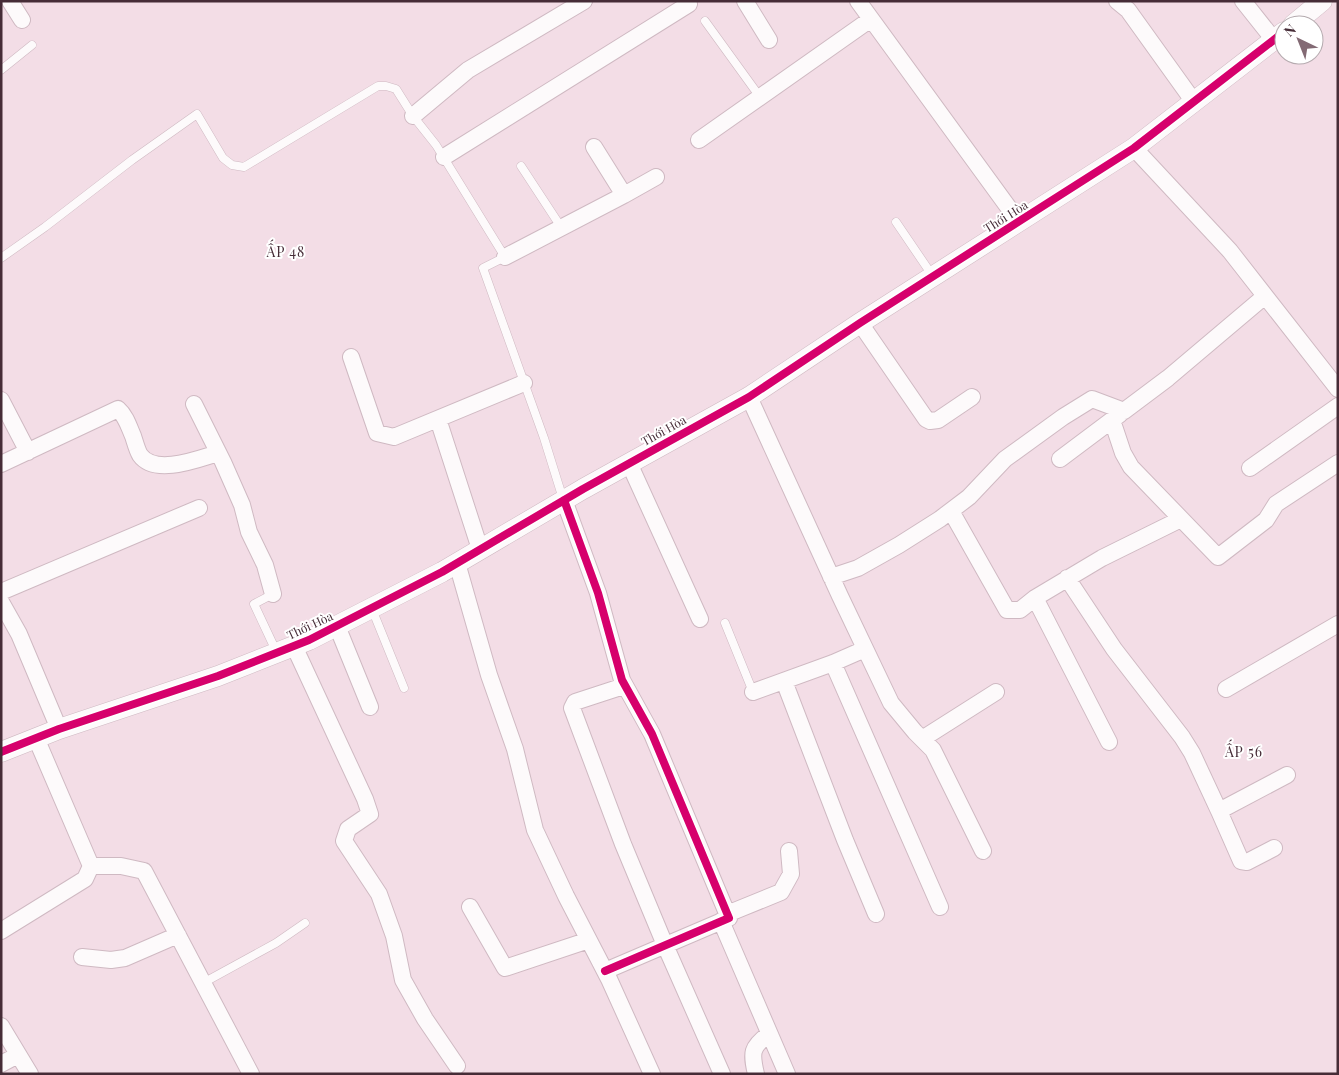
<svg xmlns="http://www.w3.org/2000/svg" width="1339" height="1075" font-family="'Playfair Display',serif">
<rect width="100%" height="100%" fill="#f3dde6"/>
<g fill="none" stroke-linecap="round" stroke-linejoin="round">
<g stroke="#cfb9c2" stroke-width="9">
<path id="service" d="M 705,21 L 760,97
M 1,70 L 32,45
M 521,166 L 561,227
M 896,222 L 932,275
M 1,258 L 45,227 L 132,160 L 197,114 L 223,158 L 232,165 L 244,167 L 378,86 L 386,86 L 396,89 L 413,116 L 436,145 L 505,257 L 483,268 L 544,438 L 563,499
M 273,594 L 254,604 L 277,653
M 372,609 L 404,688
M 725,623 L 753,692
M 203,983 L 276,943 L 305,923"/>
</g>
<g stroke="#cfb9c2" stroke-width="18">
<path id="minor" d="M 10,1 L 22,20
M 745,1 L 769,40
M 858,1 L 1019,222
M 1117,1 L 1128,10 L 1194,102
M 1243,1 L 1274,40
M 413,116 L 468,70 L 584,1
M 699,140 L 871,19
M 1134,148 L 1230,251 L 1338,389
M 444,157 L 689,4 L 687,1
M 624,195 L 656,177
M 505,257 L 624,195 L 594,147
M 860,323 L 926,419 L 930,421 L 938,420 L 972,397
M 351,357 L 377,433 L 394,437 L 524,383
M 749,397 L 840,596 L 891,703 L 915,732 L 933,750 L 983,851
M 1,400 L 28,452
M 194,404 L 223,462 L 242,505 L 249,532 L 265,565 L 273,594
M 438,419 L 480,549
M 1112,420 L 1123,453 L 1131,467 L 1218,557 L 1266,520 L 1276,504 L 1338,463
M 1060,459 L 1120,414
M 629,463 L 700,619
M 1,464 L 118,409 C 126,416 129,427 133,436 C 135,442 137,450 140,455 C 155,476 198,459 218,453
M 1250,468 L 1338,406
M 564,500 L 598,593 L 622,680 L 652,734 L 729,918 L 605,971
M 951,511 L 1007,610 L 1020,610 L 1035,598 L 1102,558 L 1181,519
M 457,563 L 489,675 L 515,749 L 535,830 L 566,896 L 609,979 L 652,1074
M 831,577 L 858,568 L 899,545 L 940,519 L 969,497 L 1005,459 L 1063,417 L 1092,399 L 1124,411 L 1168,378 L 1265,296
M 1067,578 L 1114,649 L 1182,737 L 1192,753 L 1219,811 L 1287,775
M 1,592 L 199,508
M 1035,598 L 1109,742
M 1,602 L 19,634 L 59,729
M 337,626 L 370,707
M 294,646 L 365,799 L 370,814 L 348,829 L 344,841 L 379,894 L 394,936 L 403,980 L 425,1019 L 457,1066
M 833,663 L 940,907
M 784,681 L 845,840 L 876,914
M 624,686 L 575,702 L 572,708 L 623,844 L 665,945 L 722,1074
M 1226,689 L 1338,624
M 753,692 L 833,663 L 865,649
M 922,739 L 996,692
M 1219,811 L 1241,861 L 1247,862 L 1274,848
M 91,866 L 121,866 L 144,871 L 251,1074
M 470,907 L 505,968 L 589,940
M 727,914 L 781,892 L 791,874 L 789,851
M 721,921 L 787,1074
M 1,931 L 85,879 L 91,866 L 36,738
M 82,957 L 111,960 L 125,958 L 178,935
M 1,1026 L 30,1074
M 1,1064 L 18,1055
M 756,1074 C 751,1053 751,1047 769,1034"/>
</g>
<g stroke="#cfb9c2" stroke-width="21">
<path id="tertiary" d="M 1293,25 L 1322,1
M 1,752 L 59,729 L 218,676 L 309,640 L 442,572 L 583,489 L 749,397 L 860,323 L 1134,148 L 1284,32"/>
</g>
<use href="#service" stroke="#fdfafb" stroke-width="8"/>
<use href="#minor" stroke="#fdfafb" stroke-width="16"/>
<use href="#tertiary" stroke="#fdfafb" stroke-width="20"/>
<g stroke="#fff" stroke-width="11">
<path id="cycleway" d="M 564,500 L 598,593 L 622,680 L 652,734 L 729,918 L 605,971
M 1,752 L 59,729 L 218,676 L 309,640 L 442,572 L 583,489 L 749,397 L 860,323 L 1134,148 L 1284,32"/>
</g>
<use href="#cycleway" stroke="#d6006c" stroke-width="8"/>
</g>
<g text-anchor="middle" stroke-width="4" stroke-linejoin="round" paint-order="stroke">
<g font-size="12" fill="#462c37" stroke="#fff">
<text transform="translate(1006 217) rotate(-32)" y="4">Thới Hòa</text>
<text transform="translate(664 431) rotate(-29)" y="4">Thới Hòa</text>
<text transform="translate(310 626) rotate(-25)" y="4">Thới Hòa</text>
</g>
<g font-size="14" letter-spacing="1" fill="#462c37" stroke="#fff">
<text x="286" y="257">ẤP 48</text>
<text x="1244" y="757">ẤP 56</text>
</g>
</g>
<rect width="1339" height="1075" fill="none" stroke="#462c37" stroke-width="5"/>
<g transform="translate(1299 40) rotate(317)"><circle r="24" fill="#ffffff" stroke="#b5abaf"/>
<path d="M0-4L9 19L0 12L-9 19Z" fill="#836a74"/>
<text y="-8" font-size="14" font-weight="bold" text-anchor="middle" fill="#462c37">N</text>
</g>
</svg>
